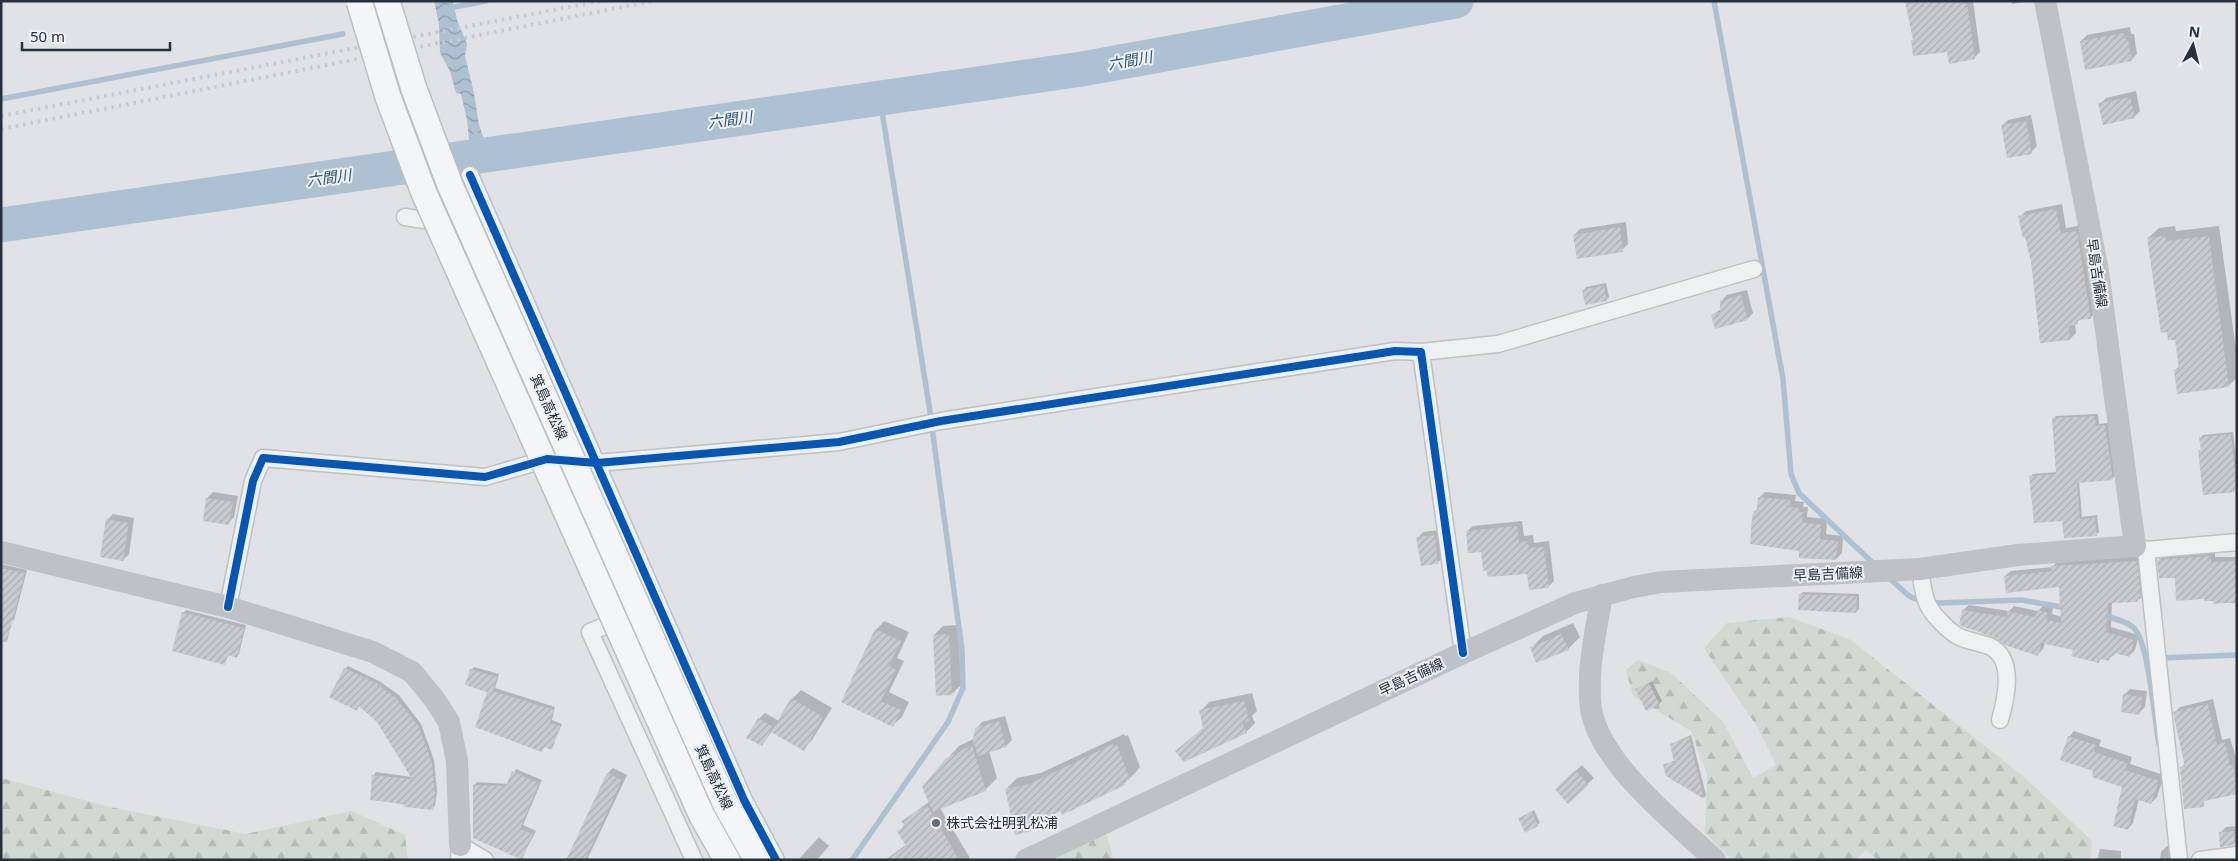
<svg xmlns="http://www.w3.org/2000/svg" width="2238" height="861" font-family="'Noto Sans','Noto Sans JP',sans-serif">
<defs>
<pattern id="forest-firs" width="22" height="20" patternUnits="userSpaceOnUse" patternTransform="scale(1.25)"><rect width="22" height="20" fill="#d1d9d0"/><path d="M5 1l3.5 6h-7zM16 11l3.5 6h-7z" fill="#b3bbb4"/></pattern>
<pattern id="water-waves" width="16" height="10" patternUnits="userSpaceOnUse" patternTransform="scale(1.25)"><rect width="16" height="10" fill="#acc1d2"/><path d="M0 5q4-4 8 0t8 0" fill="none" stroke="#8c9dac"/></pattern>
<pattern id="building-hatch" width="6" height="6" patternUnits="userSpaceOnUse" patternTransform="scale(1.25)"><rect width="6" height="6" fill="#c8cacd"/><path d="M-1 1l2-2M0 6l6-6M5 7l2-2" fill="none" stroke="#acaeb1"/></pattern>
</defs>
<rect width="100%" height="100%" fill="#e0e2e5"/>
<path fill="url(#forest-firs)" d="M 1789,617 L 1851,640 L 2024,777 L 2092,841 L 2091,860 L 1878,860 L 1866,850 L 1856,860 L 1733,860 L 1705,833 L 1707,774 L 1691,731 L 1633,696 L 1626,670 L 1638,660 L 1671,673 L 1723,722 L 1753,778 L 1776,765 L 1758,728 L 1704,648 L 1727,623 Z
M 1,778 L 110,807 L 246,834 L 352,811 L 405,835 L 408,860 L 1,860 Z
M 1106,833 L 1114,860 L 1048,860 Z"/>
<path fill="url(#water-waves)" d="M 434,1 L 453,1 L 457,20 L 467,44 L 465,56 L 474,93 L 479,125 L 484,139 L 469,140 L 467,120 L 461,94 L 456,93 L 450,71 L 440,53 L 439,24 Z"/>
<path fill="#0003" d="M 1903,1 L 1973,1 L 1980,52 L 1974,58 L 1914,39 L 1906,2 Z
M 2012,1 L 2030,1 L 2012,4 Z
M 2130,27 L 2131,34 L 2134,34 L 2137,54 L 2131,60 L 2081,41 L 2087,35 Z
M 2136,91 L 2140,111 L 2134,117 L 2100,104 L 2106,98 Z
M 2031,115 L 2037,146 L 2031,152 L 2002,126 L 2008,120 Z
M 2062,204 L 2066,228 L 2082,225 L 2097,312 L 2091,317 L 2082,318 L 2075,324 L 2076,333 L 2070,339 L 2032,261 L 2020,217 L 2026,211 Z
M 1626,222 L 1628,244 L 1622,250 L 1574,235 L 1580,229 Z
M 2175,226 L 2176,231 L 2219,226 L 2237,357 L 2237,378 L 2228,386 L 2175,370 L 2180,366 L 2176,338 L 2148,238 L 2159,228 Z
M 1606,283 L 1609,297 L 1606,300 L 1584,290 L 1586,287 Z
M 1747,290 L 1753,313 L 1747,319 L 1712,315 L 1721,309 L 1721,301 L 1727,295 Z
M 2098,414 L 2099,424 L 2108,423 L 2115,476 L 2112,479 L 2079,481 L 2082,517 L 2097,515 L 2099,532 L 2096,535 L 2063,519 L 2030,477 L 2033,474 L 2057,472 L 2053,419 L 2056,416 Z
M 2233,432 L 2237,467 L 2237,490 L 2200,451 L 2202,449 L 2201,437 L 2203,435 Z
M 213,492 L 238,496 L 234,517 L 228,523 L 204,520 L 207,498 Z
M 1765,492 L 1796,495 L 1795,501 L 1804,502 L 1803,507 L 1808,507 L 1807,517 L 1827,519 L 1826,534 L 1843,536 L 1842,553 L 1836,559 L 1801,550 L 1755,511 L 1758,508 L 1759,498 Z
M 113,514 L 134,518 L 129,554 L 123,560 L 107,520 Z
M 1522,521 L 1524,536 L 1533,535 L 1534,543 L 1549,541 L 1554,581 L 1548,587 L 1467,531 L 1473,526 Z
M 1440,530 L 1444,557 L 1438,562 L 1418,538 L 1423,532 Z
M 2215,551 L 2215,557 L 2237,557 L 2237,603 L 2214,603 L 2214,600 L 2176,577 L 2158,561 L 2164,555 Z
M 2142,556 L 2146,592 L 2137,601 L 2112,602 L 2111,627 L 2139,635 L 2135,650 L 2130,655 L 2116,652 L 2108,660 L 2102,658 L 2099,661 L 2074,649 L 2045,643 L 2043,649 L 2038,654 L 1993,635 L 1963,610 L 1969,605 L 2009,611 L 2014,606 L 2038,611 L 2044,605 L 2053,608 L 2052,614 L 2062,617 L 2060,586 L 2005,576 L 2011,571 L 2052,567 L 2058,561 Z
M 1,564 L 27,570 L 14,620 L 1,624 Z
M 1803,592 L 1859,594 L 1859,609 L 1856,612 L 1800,595 Z
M 186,610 L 246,625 L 239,654 L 237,657 L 229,654 L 224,664 L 183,613 Z
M 884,621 L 909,632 L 897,658 L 904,661 L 889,692 L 909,702 L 902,717 L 893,725 L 842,701 L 876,630 Z
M 1573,623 L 1580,637 L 1568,649 L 1531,648 L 1543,636 Z
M 958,625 L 961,685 L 952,694 L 934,635 L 943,626 Z
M 348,666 L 379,681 L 399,695 L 421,724 L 434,760 L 437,791 L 435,806 L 432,809 L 371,799 L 374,775 L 376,772 L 412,777 L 378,721 L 360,705 L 356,709 L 345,669 Z
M 474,667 L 499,674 L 495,688 L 555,707 L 552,720 L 562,724 L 551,749 L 545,746 L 542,750 L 471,670 Z
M 1652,681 L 1662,701 L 1659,704 L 1636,690 Z
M 2130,689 L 2147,691 L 2145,707 L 2139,713 L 2124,695 Z
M 801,690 L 832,708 L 812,740 L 803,749 L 772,731 L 762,745 L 759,719 L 765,713 L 779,721 L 792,699 Z
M 1252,693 L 1257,711 L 1252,716 L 1255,723 L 1246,732 L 1176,752 L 1204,727 L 1201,711 L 1209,702 Z
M 2213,699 L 2222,740 L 2230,738 L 2237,761 L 2237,793 L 2181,768 L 2186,763 L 2175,712 L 2180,707 Z
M 1005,716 L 1012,740 L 1006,746 L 989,751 L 997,778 L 985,790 L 940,808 L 970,858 L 968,860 L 885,860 L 907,844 L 899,831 L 905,824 L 903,821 L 930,801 L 947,759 L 959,746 L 975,738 L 976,729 L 982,722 Z
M 2074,731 L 2101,740 L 2099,746 L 2132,757 L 2130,764 L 2164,775 L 2157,797 L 2151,803 L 2139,799 L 2133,823 L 2128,829 L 2124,786 L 2095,770 L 2069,737 Z
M 1124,734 L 1125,736 L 1128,735 L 1140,767 L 1136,772 L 1125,783 L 1063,814 L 1061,810 L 1041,820 L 1031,830 L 1006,789 L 1017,778 L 1041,773 Z
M 1691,735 L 1706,795 L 1704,798 L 1667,775 L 1665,765 L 1675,760 L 1671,744 Z
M 1582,765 L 1594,778 L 1568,802 L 1556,789 Z
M 613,768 L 627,775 L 587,860 L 567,860 L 608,773 Z
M 516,769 L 542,780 L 523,825 L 536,831 L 521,859 L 474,785 L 477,782 L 509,784 Z
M 1534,810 L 1540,823 L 1525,831 L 1519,819 Z
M 2237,826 L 2237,842 L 2235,844 L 2220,833 L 2226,827 Z
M 819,837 L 829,846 L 817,860 L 798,860 Z
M 2167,846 L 2170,846 L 2172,860 L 2160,860 L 2161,852 Z
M 2100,849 L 2121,851 L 2121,860 L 2097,860 Z"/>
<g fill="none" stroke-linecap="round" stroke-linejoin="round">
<path stroke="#acc1d2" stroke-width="5.5" d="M 1714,1 L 1783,379 L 1791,474 L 1799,493 L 1875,565
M 449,8 L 486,1
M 1,99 L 343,34
M 476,134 L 481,156
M 1888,577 L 1909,596 L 1918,600 L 1939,603 L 2021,600 L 2067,608
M 2100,615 C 2112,618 2124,620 2133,627 C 2149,641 2154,720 2159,744
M 2160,658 L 2237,655
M 852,860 L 948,722 L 963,688 L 962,650 L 929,405 L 880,99"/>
<path stroke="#acc1d2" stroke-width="35" d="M 1,225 L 1082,69 L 1456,1"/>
</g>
<path fill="url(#building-hatch)" d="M 1905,1 L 1964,1 L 1965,4 L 1967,4 L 1975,59 L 1949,64 L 1947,52 L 1913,56 L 1911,40 L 1913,40 Z
M 2124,33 L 2125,39 L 2128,39 L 2132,61 L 2085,70 L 2080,41 Z
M 2130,97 L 2135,118 L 2103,125 L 2098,103 Z
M 2026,121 L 2032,154 L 2007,158 L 2001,125 Z
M 2056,209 L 2061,233 L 2077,231 L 2091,319 L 2077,320 L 2078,324 L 2069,326 L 2070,340 L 2040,343 L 2031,262 L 2025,237 L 2023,238 L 2018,216 Z
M 1620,227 L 1623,252 L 1577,259 L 1573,235 Z
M 2165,236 L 2166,241 L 2209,236 L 2229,387 L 2177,394 L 2174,370 L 2179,369 L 2175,340 L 2168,340 L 2167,332 L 2161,333 L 2147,238 Z
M 1604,285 L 1607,301 L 1585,305 L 1582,290 Z
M 1741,295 L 1748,320 L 1715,329 L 1711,315 L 1720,312 L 1720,301 Z
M 2095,416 L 2096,426 L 2105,425 L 2113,480 L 2077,483 L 2080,519 L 2095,518 L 2097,536 L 2064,538 L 2062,521 L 2034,523 L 2029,476 L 2056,474 L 2052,418 Z
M 2231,434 L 2237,492 L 2203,495 L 2198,450 L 2201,450 L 2199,437 Z
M 1758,497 L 1790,500 L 1790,507 L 1799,508 L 1798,512 L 1803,512 L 1802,522 L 1821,525 L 1820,539 L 1838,541 L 1836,560 L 1799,558 L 1799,551 L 1750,544 L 1752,517 L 1754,511 L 1757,511 Z
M 206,498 L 233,502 L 229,525 L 203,521 Z
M 106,519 L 129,523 L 123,561 L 100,557 Z
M 1517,526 L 1519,542 L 1528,541 L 1529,548 L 1544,547 L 1549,588 L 1529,590 L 1527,574 L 1488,577 L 1486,570 L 1483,571 L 1481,552 L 1468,553 L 1466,531 Z
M 1435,535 L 1438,564 L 1421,566 L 1416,537 Z
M 2211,556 L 2211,562 L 2237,561 L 2237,602 L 2213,604 L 2213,601 L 2205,601 L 2204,599 L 2176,601 L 2175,578 L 2159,578 L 2157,560 Z
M 2137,561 L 2141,599 L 2137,599 L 2137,602 L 2108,603 L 2106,632 L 2134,640 L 2130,657 L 2115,653 L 2114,656 L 2110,655 L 2109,661 L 2100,659 L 2099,663 L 2071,656 L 2073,650 L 2041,643 L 2038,656 L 2005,645 L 1993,637 L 1959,625 L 1962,610 L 2008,617 L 2007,611 L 2035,617 L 2038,610 L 2048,613 L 2047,620 L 2061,623 L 2059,587 L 2006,593 L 2004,576 L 2052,571 L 2051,566 Z
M 1,568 L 25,573 L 7,642 L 1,642 Z
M 1799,594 L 1857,596 L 1856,613 L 1798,610 Z
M 182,612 L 244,628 L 237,658 L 228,655 L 225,665 L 172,651 Z
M 875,629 L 901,641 L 889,666 L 896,670 L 881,701 L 901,710 L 893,727 L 841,702 Z
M 949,634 L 952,695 L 936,696 L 933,635 Z
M 1561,634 L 1569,650 L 1536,663 L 1530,647 Z
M 344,668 L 376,683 L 396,698 L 419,727 L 432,763 L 435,794 L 433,810 L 404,807 L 404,804 L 370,800 L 372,775 L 412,779 L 377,722 L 359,706 L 357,711 L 329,697 Z
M 470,669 L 497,677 L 493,691 L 554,710 L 550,723 L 560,726 L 552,750 L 544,747 L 542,752 L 475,727 L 487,692 L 465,685 Z
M 1649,683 L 1660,705 L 1646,711 L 1635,689 Z
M 2123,694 L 2142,697 L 2140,715 L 2121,712 Z
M 791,698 L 823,717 L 804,751 L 771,732 Z
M 1244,701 L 1249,721 L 1242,723 L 1247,733 L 1184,762 L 1175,751 L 1203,728 L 1199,710 Z
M 2208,704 L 2217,744 L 2225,742 L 2230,766 L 2233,765 L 2237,794 L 2204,801 L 2204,807 L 2184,809 L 2180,767 L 2185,767 L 2173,712 Z
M 758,718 L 773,727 L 762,746 L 746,738 Z
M 999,721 L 1006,747 L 978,756 L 973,741 L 975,728 Z
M 2068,736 L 2096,745 L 2094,752 L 2127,763 L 2125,770 L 2159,781 L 2151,804 L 2135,799 L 2128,830 L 2113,826 L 2122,787 L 2092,777 L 2093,771 L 2060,760 Z
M 1689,737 L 1704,799 L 1666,776 L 1663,764 L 1674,762 L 1670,744 Z
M 1113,744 L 1114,746 L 1117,745 L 1130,779 L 1124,782 L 1125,785 L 1062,815 L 1061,811 L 1030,826 L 1031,831 L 1015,835 L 1005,789 L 1029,784 Z
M 972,745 L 986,791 L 933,812 L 922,787 L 946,758 Z
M 1575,770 L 1589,785 L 1568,804 L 1555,789 Z
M 512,771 L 539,783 L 520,829 L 533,834 L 522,860 L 473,838 L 473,785 L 506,786 Z
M 607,773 L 622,780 L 605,817 L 585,860 L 566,860 Z
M 927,805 L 959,860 L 886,860 L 906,846 L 897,831 L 905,826 L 901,821 Z
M 1532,812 L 1538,826 L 1525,833 L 1518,818 Z
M 2234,831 L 2235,845 L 2220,847 L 2219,832 Z"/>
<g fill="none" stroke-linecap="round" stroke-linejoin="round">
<g stroke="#bec0c3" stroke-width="19">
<path id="street" d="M 470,175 L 744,800 L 776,860
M 405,217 L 444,223
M 1421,352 L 1498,344 L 1754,269
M 2135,546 L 2146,550 L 2237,542
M 2146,550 L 2179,860
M 1920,569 C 1922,581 1923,597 1929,607 C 1934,616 1948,630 1956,635 C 1965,641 1979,642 1989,646 C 2016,658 2006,699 2000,720
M 228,607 L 253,481 L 263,458 L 485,477 L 547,459 L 597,463 L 839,442 L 941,421 L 1395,351 L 1421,352 L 1463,653
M 624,618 L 590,632 L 694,860
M 459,860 L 460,845 L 485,860
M 2200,860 L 2237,855"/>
</g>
<use href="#street" stroke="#eff0f2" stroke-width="16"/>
<path stroke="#bec1c5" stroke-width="22" d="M 1,552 L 228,607 L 373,652 L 412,672 L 435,700 L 449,722 L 457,761 L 460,845
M 1602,595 C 1596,631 1586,672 1591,709 C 1600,764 1675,822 1715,860
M 1026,860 L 1463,653 L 1575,603 L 1634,587 L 1661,582 L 1920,569 L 2018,555 L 2135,546 L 2098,271 L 2045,1"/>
<path stroke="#c8cacd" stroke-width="4" stroke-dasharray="2.5 5" stroke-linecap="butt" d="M 1,116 L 600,1
M 1,129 L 653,1"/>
<g stroke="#bcbfc3" stroke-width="28" stroke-linecap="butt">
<path id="primary-bridge" d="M 359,1 L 388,97 L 424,193 L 702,816 L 727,860
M 387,1 L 414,89 L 450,185 L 726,805 L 757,860"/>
</g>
<use href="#primary-bridge" stroke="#f4f5f6" stroke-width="25"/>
<g stroke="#edf1f6" stroke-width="11">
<path id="cycleway" d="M 470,175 L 744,800 L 776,860
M 228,607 L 253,481 L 263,458 L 485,477 L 547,459 L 597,463 L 839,442 L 941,421 L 1395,351 L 1421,352 L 1463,653"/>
</g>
<use href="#cycleway" stroke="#0057b8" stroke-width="8"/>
</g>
<circle fill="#676f79" stroke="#edf1f6" stroke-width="2" cx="936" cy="823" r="5"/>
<g text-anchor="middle" stroke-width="4" stroke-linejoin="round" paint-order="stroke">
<g font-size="14" fill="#26313f" stroke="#edf1f6">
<text transform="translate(2097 273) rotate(81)" y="5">早島吉備線</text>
<text transform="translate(549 407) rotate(66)" y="5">箕島高松線</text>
<text transform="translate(1828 574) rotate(-3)" y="5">早島吉備線</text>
<text transform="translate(1411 677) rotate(-25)" y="5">早島吉備線</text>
<text transform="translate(714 777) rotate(65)" y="5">箕島高松線</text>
</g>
<g font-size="14" fill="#26313f" stroke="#edf1f6" text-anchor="start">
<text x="946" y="828">株式会社明乳松浦</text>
</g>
<g font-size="15" font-style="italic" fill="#2e5375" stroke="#edf1f6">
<text transform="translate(1130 61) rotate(-10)" y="5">六間川</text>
<text transform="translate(730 120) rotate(-8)" y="5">六間川</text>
<text transform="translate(329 178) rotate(-8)" y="5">六間川</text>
</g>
</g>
<rect width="2238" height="861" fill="none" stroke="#26313f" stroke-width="5"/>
<g transform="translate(2193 45) rotate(7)" stroke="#edf1f6" stroke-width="4" paint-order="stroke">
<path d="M0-4L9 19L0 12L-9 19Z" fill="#26313f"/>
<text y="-8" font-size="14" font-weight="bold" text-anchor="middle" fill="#26313f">N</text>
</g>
<path d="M22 42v8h148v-8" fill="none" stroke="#26313f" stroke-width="2.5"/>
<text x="30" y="42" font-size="15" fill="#26313f" stroke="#edf1f6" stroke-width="4" paint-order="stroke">50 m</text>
</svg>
